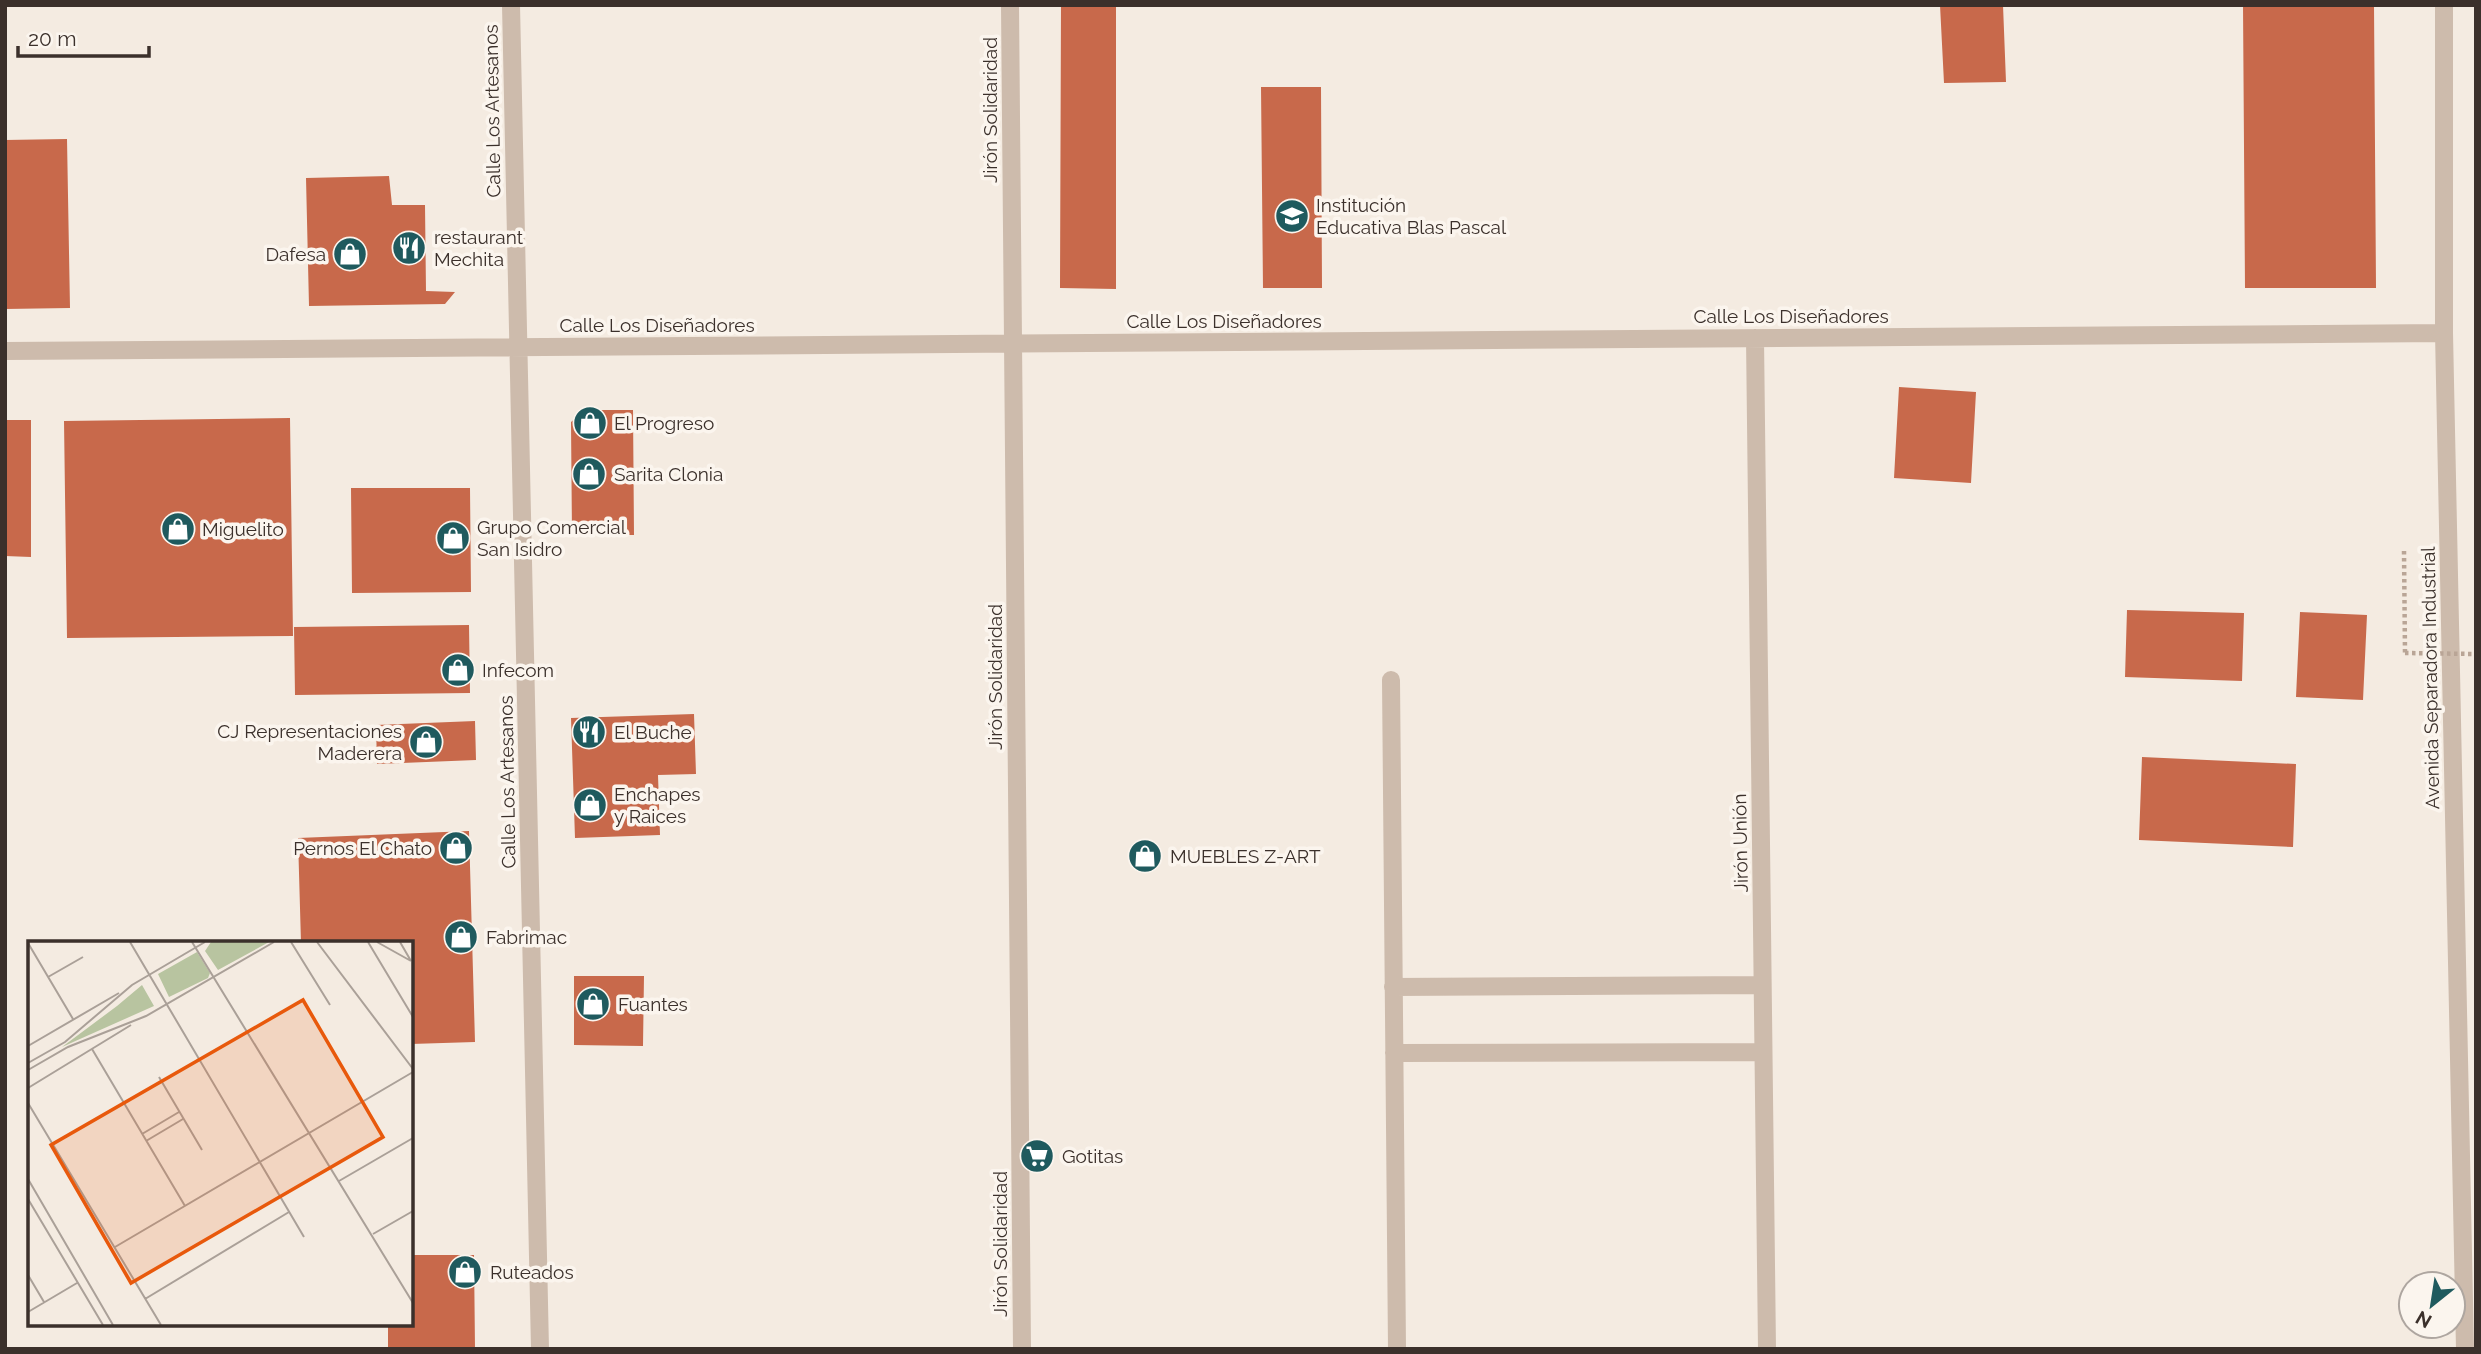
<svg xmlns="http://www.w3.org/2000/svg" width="2481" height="1354" font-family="Raleway,sans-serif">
<rect width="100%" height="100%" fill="#f4ebe1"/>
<path fill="#c8694b" d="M 1061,5 L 1116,5 L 1116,289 L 1060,288 Z
M 1940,5 L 2003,5 L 2006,82 L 1944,83 Z
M 2243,5 L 2374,5 L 2376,288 L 2245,288 Z
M 1261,87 L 1321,87 L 1322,288 L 1263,288 Z
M 67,139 L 70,308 L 5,309 L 5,140 Z
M 389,176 L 392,205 L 425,205 L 426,291 L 455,292 L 445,304 L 309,306 L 306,178 Z
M 1899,387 L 1976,392 L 1971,483 L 1894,478 Z
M 585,410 L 633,410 L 634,535 L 572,535 L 571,422 Z
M 290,418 L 293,636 L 67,638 L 64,421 Z
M 5,420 L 31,420 L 31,557 L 5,556 Z
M 351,488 L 470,488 L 471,592 L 352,593 Z
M 2127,610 L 2244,613 L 2242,681 L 2125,677 Z
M 2300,612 L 2367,615 L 2363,700 L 2296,697 Z
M 469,625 L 470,693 L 295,695 L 294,627 Z
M 694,714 L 696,774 L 658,775 L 660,835 L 575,838 L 571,718 Z
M 475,721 L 476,760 L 377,764 L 376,725 Z
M 2142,757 L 2296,764 L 2293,847 L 2139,840 Z
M 469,831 L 475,1042 L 411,1044 L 411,943 L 301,943 L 298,838 Z
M 574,976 L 644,976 L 643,1046 L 574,1045 Z
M 411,1255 L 474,1255 L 475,1349 L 388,1349 L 388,1324 L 411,1324 Z"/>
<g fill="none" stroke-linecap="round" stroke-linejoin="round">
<path stroke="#b9a596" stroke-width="4.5" stroke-dasharray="3.5 3.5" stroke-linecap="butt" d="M 2404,551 L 2405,653"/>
<path stroke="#cdbbac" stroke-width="18" d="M 511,5 L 540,1349
M 1010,5 L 1022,1349
M 2444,5 L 2444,333 L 2465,1349
M 1755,338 L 1767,1349
M 5,351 L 2444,333
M 1391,680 L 1397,1349
M 1393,987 L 1762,985
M 1394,1053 L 1763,1052"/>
<path stroke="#b9a596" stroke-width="4.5" stroke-dasharray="3.5 3.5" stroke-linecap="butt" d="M 2405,653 L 2476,654"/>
</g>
<defs>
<g id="school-disc" transform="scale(1.75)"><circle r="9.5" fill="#1f5a5e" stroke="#fbf5ee"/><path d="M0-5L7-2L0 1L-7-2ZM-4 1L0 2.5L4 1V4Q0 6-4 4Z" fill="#fff"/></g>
<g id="restaurant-disc" transform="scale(1.75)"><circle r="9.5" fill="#1f5a5e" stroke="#fbf5ee"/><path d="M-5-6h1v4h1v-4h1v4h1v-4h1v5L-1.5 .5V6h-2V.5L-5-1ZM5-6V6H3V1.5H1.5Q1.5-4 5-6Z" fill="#fff"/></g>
<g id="shop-disc" transform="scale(1.75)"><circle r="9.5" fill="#1f5a5e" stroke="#fbf5ee"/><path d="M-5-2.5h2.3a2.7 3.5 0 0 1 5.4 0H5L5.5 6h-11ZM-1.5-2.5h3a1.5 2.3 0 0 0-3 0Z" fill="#fff"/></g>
<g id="supermarket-disc" transform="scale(1.75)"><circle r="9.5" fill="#1f5a5e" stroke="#fbf5ee"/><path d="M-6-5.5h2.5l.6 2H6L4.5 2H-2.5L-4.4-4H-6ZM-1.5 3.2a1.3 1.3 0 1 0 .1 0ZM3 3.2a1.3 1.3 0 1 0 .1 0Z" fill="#fff"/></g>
</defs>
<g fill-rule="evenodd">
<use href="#school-disc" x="1292" y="216"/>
<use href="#restaurant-disc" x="409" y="248"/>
<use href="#shop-disc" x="350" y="254"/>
<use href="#shop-disc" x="590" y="423"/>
<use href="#shop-disc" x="589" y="474"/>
<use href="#shop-disc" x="178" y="529"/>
<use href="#shop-disc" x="453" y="538"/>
<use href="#shop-disc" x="458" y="670"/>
<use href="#restaurant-disc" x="589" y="732"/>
<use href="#shop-disc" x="426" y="742"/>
<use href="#shop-disc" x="590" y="805"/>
<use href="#shop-disc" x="456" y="848"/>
<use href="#shop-disc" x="1145" y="856"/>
<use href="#shop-disc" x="461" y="937"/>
<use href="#shop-disc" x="593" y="1004"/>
<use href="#supermarket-disc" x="1037" y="1156"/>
<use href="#shop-disc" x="465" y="1272"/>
</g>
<g text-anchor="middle" stroke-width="7" stroke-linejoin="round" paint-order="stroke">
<g font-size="19" fill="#3b302b" stroke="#fbf5ee">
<text transform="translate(990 110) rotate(-90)" y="7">Jirón Solidaridad</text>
<text transform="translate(492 111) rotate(-91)" y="7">Calle Los Artesanos</text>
<text x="1791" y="323">Calle Los Diseñadores</text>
<text x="1224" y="328">Calle Los Diseñadores</text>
<text x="657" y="332">Calle Los Diseñadores</text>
<text transform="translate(995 677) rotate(-90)" y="7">Jirón Solidaridad</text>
<text transform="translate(2430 678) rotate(-91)" y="7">Avenida Separadora Industrial</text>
<text transform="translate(507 782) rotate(-91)" y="7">Calle Los Artesanos</text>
<text transform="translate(1740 843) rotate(-91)" y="7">Jirón Unión</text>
<text transform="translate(1000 1244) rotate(-90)" y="7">Jirón Solidaridad</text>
</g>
<g font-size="19" fill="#3b302b" stroke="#fbf5ee" text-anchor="start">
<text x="1316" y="212">Institución<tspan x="1316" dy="22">Educativa Blas Pascal</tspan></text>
<text x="434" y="244">restaurant<tspan x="434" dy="22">Mechita</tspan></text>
<text x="326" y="261" text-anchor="end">Dafesa</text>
<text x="614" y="430">El Progreso</text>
<text x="614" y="481">Sarita Clonia</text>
<text x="477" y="534">Grupo Comercial<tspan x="477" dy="22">San Isidro</tspan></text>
<text x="202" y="536">Miguelito</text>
<text x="482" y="677">Infecom</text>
<text x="402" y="738" text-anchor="end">CJ Representaciones<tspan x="402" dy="22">Maderera</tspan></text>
<text x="614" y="739">El Buche</text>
<text x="614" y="801">Enchapes<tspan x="614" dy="22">y Raices</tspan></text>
<text x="432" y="855" text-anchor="end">Pernos El Chato</text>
<text x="1170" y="863">MUEBLES Z-ART</text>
<text x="486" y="944">Fabrimac</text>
<text x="618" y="1011">Fuantes</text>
<text x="1062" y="1163">Gotitas</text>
<text x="490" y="1279">Ruteados</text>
</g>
</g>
<g transform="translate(28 941)">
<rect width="385" height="385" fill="#f4ebe1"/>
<path d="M 183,1 L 241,1 L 190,29 L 177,10 ZM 169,11 L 182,32 L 180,37 L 141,56 L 130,33 ZM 114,44 L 126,65 L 34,106 L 89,65 Z" fill="#b8c4a0"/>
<path fill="none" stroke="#aaa098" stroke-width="2" d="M 102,1 L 276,296M 164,1 L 385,362M 263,1 L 302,64M 289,1 L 385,128M 340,1 L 385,76M 349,1 L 383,20M 372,1 L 383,20M 0,2 L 45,78M 20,36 L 55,16M 0,105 L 91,52M 64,108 L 157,265M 0,122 L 37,101 L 104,44 L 177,1M 0,129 L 40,106 L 118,75 L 246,1M 131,136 L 174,209M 0,147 L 103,84M 0,162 L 133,384M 114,193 L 151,171M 118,200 L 155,178M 0,238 L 85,384M 311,240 L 385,197M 0,258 L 75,384M 345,293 L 385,270M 87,306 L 385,131M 0,334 L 16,361M 117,358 L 261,271M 0,371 L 49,342"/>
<path fill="#e8590c" fill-opacity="0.15" stroke="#e8590c" stroke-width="3.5" d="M 275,59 L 355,196 L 103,342 L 23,204 Z"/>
<rect width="385" height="385" fill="none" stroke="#3b302b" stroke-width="3.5"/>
</g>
<rect width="2481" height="1354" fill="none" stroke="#3b302b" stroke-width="14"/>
<g transform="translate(2432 1305) rotate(210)"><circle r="33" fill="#fbf5ee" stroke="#aea6a0" stroke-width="2"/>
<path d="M0-5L12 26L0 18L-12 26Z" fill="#1f5a5e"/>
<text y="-10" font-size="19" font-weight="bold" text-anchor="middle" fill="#3b302b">N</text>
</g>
<path d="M18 46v10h131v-10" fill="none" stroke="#3b302b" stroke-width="3.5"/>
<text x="28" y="46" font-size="21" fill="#3b302b" stroke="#fbf5ee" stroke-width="5" paint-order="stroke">20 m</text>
</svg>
